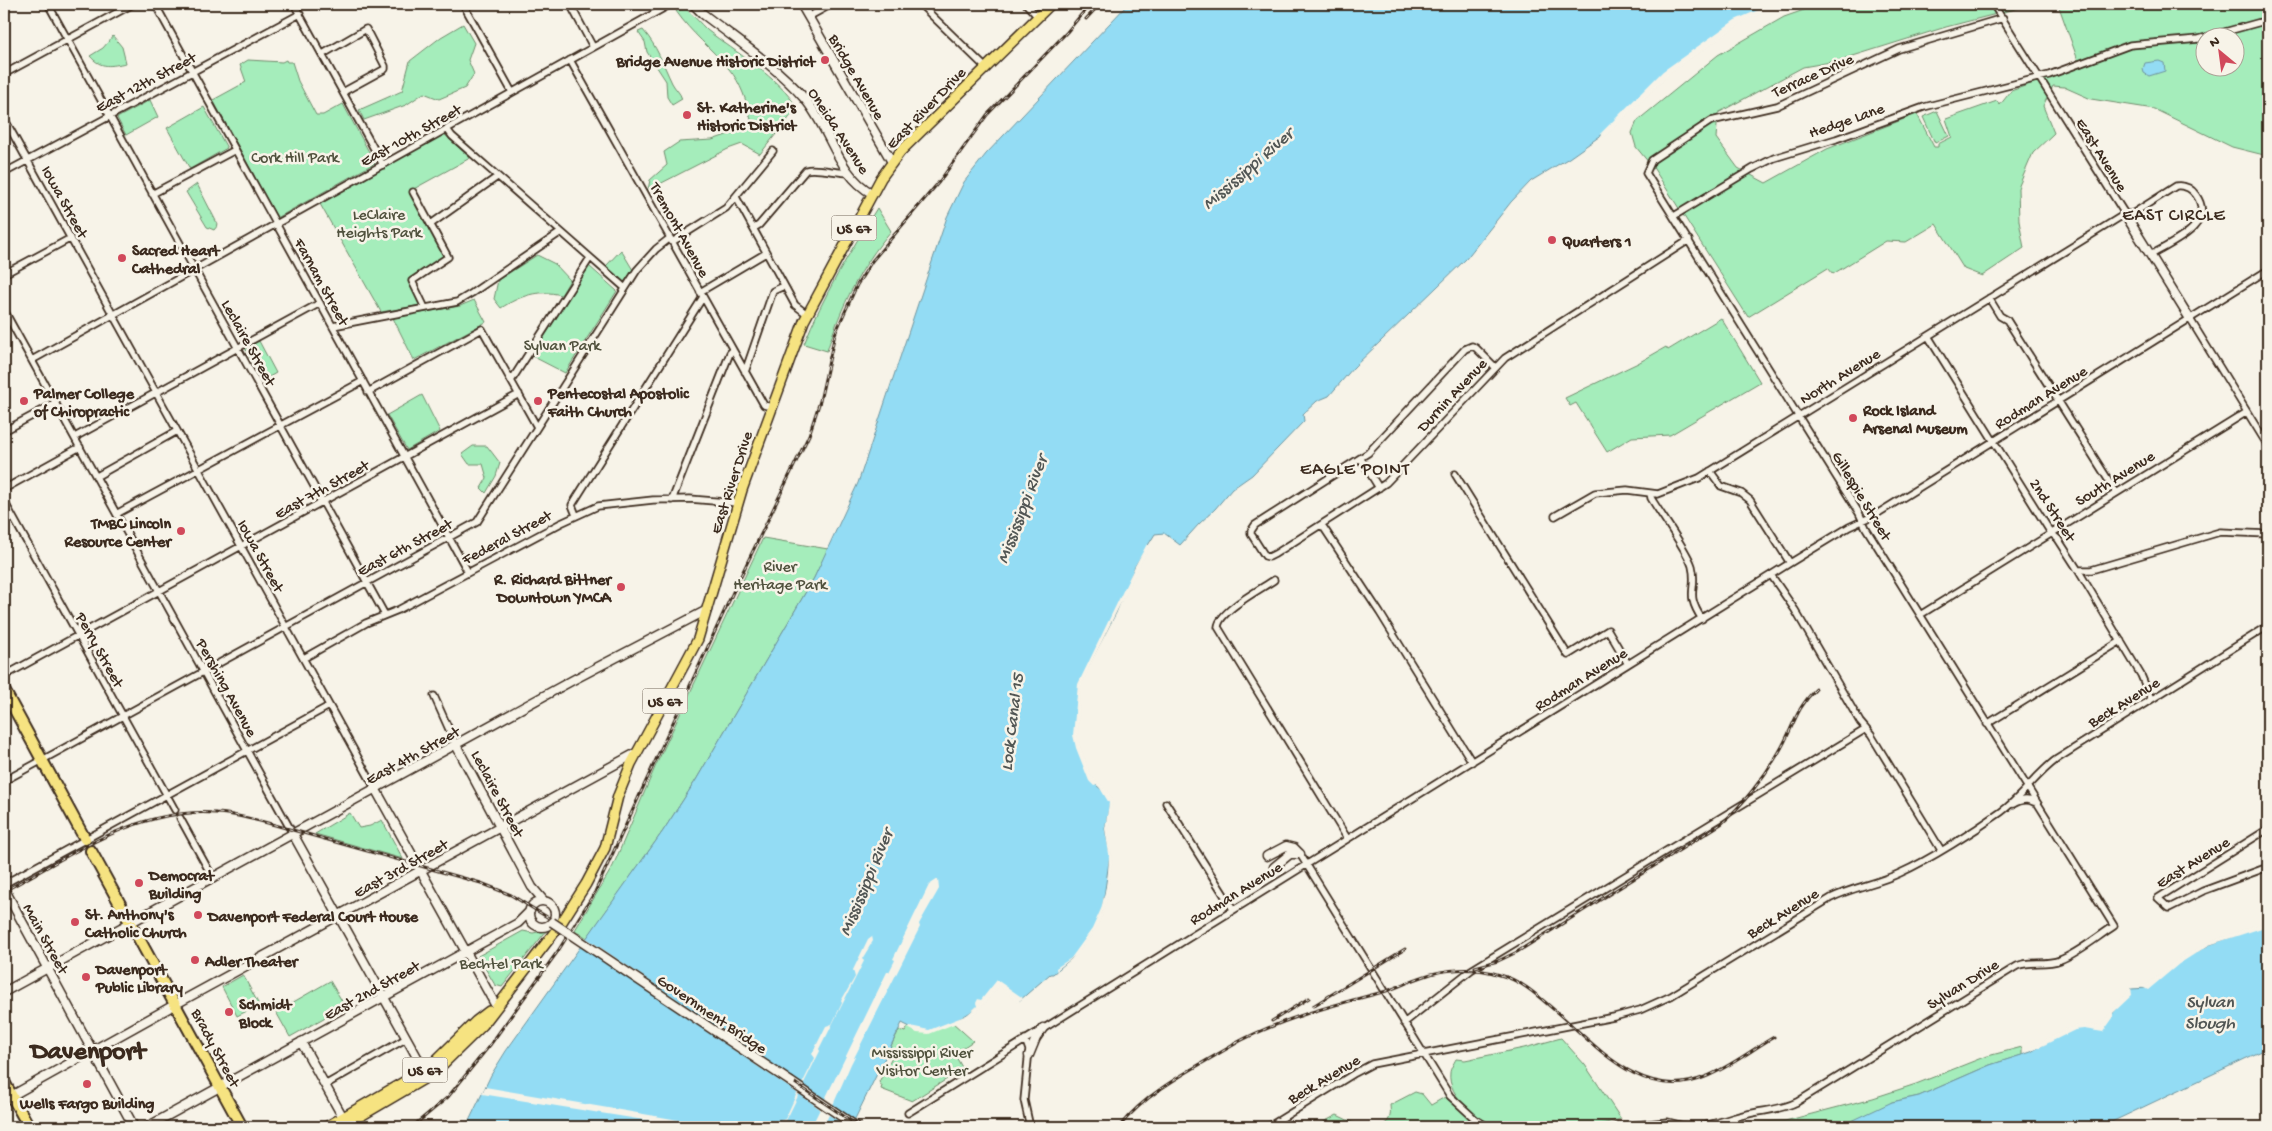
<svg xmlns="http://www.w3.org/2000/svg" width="2272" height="1131" font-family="'Gochi Hand',sans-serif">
<rect width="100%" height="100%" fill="#f7f3e8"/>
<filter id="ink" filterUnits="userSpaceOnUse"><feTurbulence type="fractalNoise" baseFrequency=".02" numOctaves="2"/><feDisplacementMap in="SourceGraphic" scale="10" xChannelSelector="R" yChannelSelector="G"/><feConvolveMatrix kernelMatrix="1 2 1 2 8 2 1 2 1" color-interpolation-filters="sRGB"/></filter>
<g filter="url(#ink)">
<path fill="#a5edbb" stroke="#708c6c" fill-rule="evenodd" d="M 1821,4 L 2035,4 L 1946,27 L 1837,61 L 1803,67 L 1718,113 L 1716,138 L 1738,168 L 1766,183 L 1827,149 L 1917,114 L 1934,147 L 1938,147 L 1938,144 L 1952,137 L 1946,119 L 1997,101 L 2000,105 L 2011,91 L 2080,66 L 2058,4 L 2268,4 L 2268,156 L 2232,147 L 2154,109 L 2091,99 L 2064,87 L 2053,86 L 2043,106 L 2054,133 L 2033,153 L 2018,188 L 2019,221 L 2024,248 L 1982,276 L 1964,269 L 1936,224 L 1906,242 L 1886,241 L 1833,274 L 1828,268 L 1748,317 L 1654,169 L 1636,147 L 1632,133 L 1637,121 L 1718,55 L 1784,17 ZM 2204,38 L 2234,38 L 2234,68 L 2204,68 Z
M 685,8 C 693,15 700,23 707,30 C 735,52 780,78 797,108 L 760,154 L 742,144 L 728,149 L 648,190 L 650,180 L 667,165 L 664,152 L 679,142 L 712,140 L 741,130 L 751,120 C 747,102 741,83 729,69 C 712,49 691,33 676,11 Z
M 463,24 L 474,43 L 468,60 L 474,74 L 465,88 L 439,99 L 424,93 L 406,105 L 364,120 L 359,110 L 402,91 L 410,61 L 441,37 Z
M 643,30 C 657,46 663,64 672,83 C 675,89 680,92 682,99 L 672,105 L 667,97 L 666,81 L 647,52 L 645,42 L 638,32 Z
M 113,36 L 122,47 L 126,63 C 111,66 101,69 90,56 L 103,48 Z
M 248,60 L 282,62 L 286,60 L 287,62 L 292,62 L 298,81 L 316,115 L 323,115 L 343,104 L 375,163 L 277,218 L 213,100 L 246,82 L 240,65 Z
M 150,100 L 158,117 L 126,135 L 117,118 Z
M 204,107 L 227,148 L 190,169 L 167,128 Z
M 1937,111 L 1949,136 L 1935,143 L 1923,117 Z
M 444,134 L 470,158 L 410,191 L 444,256 L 408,281 L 421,305 L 381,312 L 320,204 Z
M 197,184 L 218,225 L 214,230 L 207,227 L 186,192 Z
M 877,208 L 891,231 C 861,266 841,306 827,351 L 804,344 C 823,296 850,252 877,208 Z
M 621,250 L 633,270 L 624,282 L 606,266 Z
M 537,255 L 555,264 L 570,280 L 561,295 C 538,289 520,296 501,308 L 494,299 L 498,280 Z
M 589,266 L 617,291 L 565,373 L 532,356 Z
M 474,300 L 486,322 L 414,360 L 393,318 L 460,306 Z
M 1721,318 L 1760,382 L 1670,435 L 1632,437 L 1607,452 L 1576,403 L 1570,406 L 1565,398 L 1638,363 L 1666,347 L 1668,350 Z
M 259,341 L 276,373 L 262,381 L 245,348 Z
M 422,395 L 440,431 L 407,450 L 387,415 Z
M 473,446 L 487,446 L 500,463 L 496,476 L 486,493 L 481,488 L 487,478 L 483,464 L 469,464 L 462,454 Z
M 763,538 L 828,549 L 814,578 L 696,780 L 663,831 L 587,938 L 575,930 L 613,866 L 656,765 Z
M 350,813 L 359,828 L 370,826 L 382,820 L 403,859 L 315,834 Z
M 547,930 L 502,987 L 495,985 L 478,956 L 523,931 L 533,933 Z
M 243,975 L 259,1005 L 237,1016 L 222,987 Z
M 330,981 L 345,1006 L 290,1037 L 276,1012 Z
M 952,1022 L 973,1041 L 961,1049 L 962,1051 L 955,1055 L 963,1069 L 912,1101 L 881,1089 L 882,1086 L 879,1082 L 895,1051 L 890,1048 L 899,1030 L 905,1032 L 909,1026 L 918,1030 Z
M 1561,1038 L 1585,1065 L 1621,1119 L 1591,1127 L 1498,1127 C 1479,1120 1447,1097 1450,1073 C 1450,1069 1454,1063 1456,1059 L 1465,1060 L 1524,1048 Z
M 2022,1047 L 2022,1055 L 1990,1065 L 1919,1096 L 1892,1102 L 1853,1127 L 1715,1127 L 1728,1123 L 1785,1121 L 1873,1098 L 1916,1084 L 1984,1057 Z
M 1415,1092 L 1422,1094 L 1431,1105 L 1445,1097 L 1475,1123 L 1482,1127 L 1380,1127 C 1391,1121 1391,1116 1390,1105 Z
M 1337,1115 L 1362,1127 L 1314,1127 Z"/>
<path fill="#93dcf4" stroke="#70959e" d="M 1128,4 L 1783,4 L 1744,18 L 1671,68 L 1603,134 L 1569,158 L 1531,181 L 1511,202 L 1466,259 L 1353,368 L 1329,396 L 1317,401 L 1303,414 L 1304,421 L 1252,475 L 1232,489 L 1215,509 L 1199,524 L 1180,545 L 1164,533 L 1155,534 L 1135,566 L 1116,613 L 1079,684 L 1075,740 L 1091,781 L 1108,795 L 1110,802 L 1105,829 L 1110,854 L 1102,911 L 1092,932 L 1073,957 L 1053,974 L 1050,974 L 1019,1001 L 1000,983 C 990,987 986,997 979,1005 C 971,1014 940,1030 928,1031 C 919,1032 910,1027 902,1023 L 851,1127 L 463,1127 L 469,1121 L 491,1075 L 506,1051 L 663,831 L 696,780 L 814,578 L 858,483 L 947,217 L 964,182 L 986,154 Z
M 2159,61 L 2164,63 L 2165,71 L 2149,76 L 2144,73 L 2143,69 L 2145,63 Z
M 2268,924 L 2268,1048 L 2101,1127 L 1839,1127 L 1892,1102 L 1919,1096 L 1990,1065 L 2031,1052 L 2063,1033 L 2080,1027 L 2102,1028 L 2131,989 L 2148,988 L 2181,961 L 2209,945 Z"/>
<path fill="#f7f3e8" d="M 1772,4 L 1786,4 L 1745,20 L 1673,70 L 1603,137 L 1601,133 L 1663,71 L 1735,20 Z
M 1147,544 L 1149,546 L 1087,671 L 1080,688 L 1077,740 L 1091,777 L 1107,791 L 1112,800 L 1107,832 L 1112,859 L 1105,906 L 1096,928 L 1076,955 L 1058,969 L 1057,973 L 1056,968 L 1071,958 L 1092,929 L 1101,909 L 1108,879 L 1109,854 L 1105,829 L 1109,803 L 1098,785 L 1094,786 L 1089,781 L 1076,748 L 1073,735 L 1078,684 L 1135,566 Z
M 938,879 L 939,889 L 919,924 L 920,927 L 851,1064 L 833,1105 L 857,1121 L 853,1127 L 848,1127 L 829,1115 L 823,1127 L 811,1127 L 820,1109 L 799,1094 L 783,1127 L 776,1127 L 780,1121 L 785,1119 L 797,1093 L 579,945 L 585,937 L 802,1084 L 815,1058 L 812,1054 L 826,1026 L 832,1024 L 842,1003 L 841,1001 L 855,977 L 853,970 L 868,939 L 872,936 L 873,941 L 862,959 L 864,961 L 826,1037 L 825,1037 L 819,1049 L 820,1051 L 803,1085 L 825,1099 L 887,972 L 889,972 L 895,960 L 893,959 L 929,885 Z
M 2268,921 L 2268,926 L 2209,945 L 2179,964 L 2148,990 L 2138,985 L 2147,985 L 2179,959 L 2208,943 Z
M 997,980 L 1023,998 L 1018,1002 L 999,985 L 980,1008 L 969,1018 L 929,1034 L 917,1033 L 908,1028 L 910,1026 L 929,1030 L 967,1015 L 977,1006 L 976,1003 L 978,999 L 981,1000 Z
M 2131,987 L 2132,995 L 2113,1013 L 2113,1018 L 2103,1032 L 2084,1029 L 2075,1030 L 2034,1050 L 2032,1048 L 2062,1031 L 2079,1025 L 2102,1026 Z
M 485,1087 L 720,1127 L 688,1127 L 482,1094 Z"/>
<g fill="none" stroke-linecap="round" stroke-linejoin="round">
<g stroke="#3b2a1e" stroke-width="9">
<path id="street" d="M 48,4 L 385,615
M 155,4 L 468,572
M 294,4 L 383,165
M 463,4 L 512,92
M 570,4 L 593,47
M 920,4 L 985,67
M 1026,4 L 1037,16
M 1993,4 L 2125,214
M 808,17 L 832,4
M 323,54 L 366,29 L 385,66 L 385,69 L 343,92
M 570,60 L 764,405 L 771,407
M 4,74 L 133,4
M 4,118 L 376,790
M 447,129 L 452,136 L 625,288
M 4,173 L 300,14
M 413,192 L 448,257 L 412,281 L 425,308
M 152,194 L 235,150
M 736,197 L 795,305 L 807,314
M 1674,216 L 1752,169 L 1774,158 L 1836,139 L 1924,107 L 2049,75 L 2130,45 L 2199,39 L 2268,20
M 431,224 L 497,177
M 754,228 L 759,225 L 806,170 C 815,167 837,173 849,173
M 672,242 L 726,208 L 773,151
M 4,274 L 71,238
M 700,292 L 766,253
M 1989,298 L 2000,316 L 2007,320 L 2116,492
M 4,310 L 293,834
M 2190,319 L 2268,446
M 333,326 L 457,302 L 472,293 L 561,232
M 1928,336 L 2051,533 L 2058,539 L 2078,570 L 2141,675 L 2151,699
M 32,360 L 671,4
M 1495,367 L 1476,348 L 1472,346 L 1465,349 L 1368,453 L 1255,525 L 1251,531 L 1251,534 L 1265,556 L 1269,557 L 1275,554 L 1386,483 L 1505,358 L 1689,240
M 745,372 L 773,291 L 784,286
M 511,381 L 590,258
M 368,392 L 482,329 L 537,427
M 4,431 L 56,403
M 75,437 L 320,303
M 1361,459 L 1379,488
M 1710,471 L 1721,486 L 1741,493 L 1750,500 L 1790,563
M 1455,474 L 1568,655 L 1608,630 L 1628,664
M 97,476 L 177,431
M 4,489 L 80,447
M 1650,493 L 1651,498 C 1661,515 1687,550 1692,566 C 1698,590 1684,592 1702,619
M 672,500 L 730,353 L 733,350
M 4,501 L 175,810
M 118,513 L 363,381
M 576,515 L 572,505 L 703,297
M 1555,516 L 1595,493 L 1627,490 L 1658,494 L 1699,478 L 2125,214 L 2132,214 L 2176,186 C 2185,185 2191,188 2196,195 C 2217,225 2171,243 2151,255
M 1322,525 L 1380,613 L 1472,762
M 2078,570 L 2091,570 L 2220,532 L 2268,534
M 1771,575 L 1795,610 L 1860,722 L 1871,735 L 1941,850
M 1274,580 C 1261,589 1219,611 1218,627 L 1347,838
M 1920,615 L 2247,412
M 304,658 L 366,623 L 398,610 L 561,523 L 598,506 L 653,500 L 690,499 L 738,503
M 4,676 L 519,394
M 434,696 L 456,745
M 1987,724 L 2121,641
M 4,781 L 477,522 L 637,270 L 656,249 L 670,238
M 1166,803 L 1233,909
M 2013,804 C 2020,800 2027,798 2034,802
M 180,818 L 213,878
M 2268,829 L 2158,898 L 2169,908 L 2203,891 L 2268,867
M 1300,854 L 1450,1096 L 1475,1119 L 1488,1127
M 4,884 L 329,706
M 1404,1023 L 1471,970 L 1866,729
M 1025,1039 L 1029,1050 L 1024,1100 L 1030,1127
M 325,1085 L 407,1038
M 908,1113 L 1790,563 L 1849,527 L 1875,515 L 2268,270
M 1268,1127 L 1355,1073 L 1372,1064 L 1614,1017 L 1640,1010 L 1671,996 L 1831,898 C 1853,887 1877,884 1900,873 C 1931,859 1973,832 2001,812 C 2022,797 2036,774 2057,759 L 2268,626
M 1615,1127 L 1668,1122 L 1688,1127
M 1695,1127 C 1715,1125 1729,1118 1748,1114 C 1765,1110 1781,1110 1797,1102 L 2017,966 C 2030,960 2045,966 2060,960 C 2078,953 2097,937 2114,926 L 1866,528 L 1859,513 L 1646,173 L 1652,160 L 1711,121 L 1777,106 L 1899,49 L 2003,18"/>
</g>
<g stroke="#3b2a1e" stroke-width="11">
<path id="secondary" d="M 693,4 L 703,14 C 738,41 776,66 805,99 C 830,128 838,176 873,194
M 801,4 L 892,162
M 2125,214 L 2190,319
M 456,745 L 532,887 L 544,901
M 376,790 L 496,1006
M 293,834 L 427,1075
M 1267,856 L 1286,846 L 1294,848 L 1300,854
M 1274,867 L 1290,854 L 1300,854
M 7,894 L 134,1127
M529 914a13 13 0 1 1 26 0a13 13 0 1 1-26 0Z
M 4,992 L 573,680 L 707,610
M 301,1042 L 345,1121
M 1029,1055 L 1036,1038 L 1043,1028
M 791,1082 L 857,1127
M 4,1100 L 176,1004 L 636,753
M 147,1127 L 518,923 L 530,911"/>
</g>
<g stroke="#3b2a1e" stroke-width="12">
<path id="primary" d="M 326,1127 L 428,1068 L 476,1021 L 489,1011
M 342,1127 L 434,1073 L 483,1025 L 560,925 L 586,884 L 605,848 L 618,796 L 631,764 L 698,639 L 742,490 L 804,321 L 881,178 L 900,152 L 1051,4"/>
</g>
<g stroke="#3b2a1e" stroke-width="14">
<path id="highway" d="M 4,690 L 85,839
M 91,851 L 242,1127
M 4,1082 L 29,1127"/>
</g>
<use href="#street" stroke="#f7f3e8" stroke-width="5.5"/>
<use href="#secondary" stroke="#f7f3e8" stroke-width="8"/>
<use href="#primary" stroke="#f6e381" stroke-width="9"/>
<use href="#highway" stroke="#f6e381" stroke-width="10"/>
<g stroke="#3b2a1e" stroke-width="3">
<path id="rail" d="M 1086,19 L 1100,4
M 4,891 C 71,856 136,807 216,813 C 236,814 256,820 275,825 L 481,883 L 511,895 L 570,931 L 860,1127
M 1475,967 L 1498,961 L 1517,952 L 1721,824 C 1742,806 1765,776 1779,752 C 1793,729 1795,709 1816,689
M 1313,1006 L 1405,949
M 1272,1021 L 1309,998
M 1234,1044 C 1283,1018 1330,1006 1383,992 C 1397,988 1409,981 1422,977 C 1446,968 1475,967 1500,975 C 1524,981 1541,999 1559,1014 C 1600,1050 1645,1102 1705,1077 C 1730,1067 1751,1050 1774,1037
M 412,1127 L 448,1097 L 490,1045 L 558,951 L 595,892 L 734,590 L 809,435 L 820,401 L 835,334 L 857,285 L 872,261 L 939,182 L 987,115 L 1067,32 L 1090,4
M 1119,1127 C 1149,1089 1199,1066 1240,1041"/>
</g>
<use href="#rail" stroke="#f7f3e8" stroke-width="1" stroke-dasharray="4" stroke-linecap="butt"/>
<g stroke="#3b2a1e" stroke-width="11" stroke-linecap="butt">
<path id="secondary-bridge" d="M 552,922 L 791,1082"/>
</g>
<use href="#secondary-bridge" stroke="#f7f3e8" stroke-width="8"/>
</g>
</g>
<g fill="#d1495b" stroke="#f7f3e8" stroke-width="2">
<circle cx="825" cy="60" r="5"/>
<circle cx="687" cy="115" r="5"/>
<circle cx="1552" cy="240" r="5"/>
<circle cx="122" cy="258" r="5"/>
<circle cx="24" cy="401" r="5"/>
<circle cx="538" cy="401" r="5"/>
<circle cx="1853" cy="418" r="5"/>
<circle cx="181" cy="531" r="5"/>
<circle cx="621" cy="587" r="5"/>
<circle cx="139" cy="883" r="5"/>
<circle cx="198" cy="915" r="5"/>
<circle cx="75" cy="922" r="5"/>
<circle cx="195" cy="960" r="5"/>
<circle cx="86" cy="977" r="5"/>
<circle cx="229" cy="1012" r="5"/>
<circle cx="87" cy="1084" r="5"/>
</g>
<g text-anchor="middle" stroke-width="5" stroke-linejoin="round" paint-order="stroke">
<g fill="#f7f3e8" stroke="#73665b" stroke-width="1">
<rect x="831.5" y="215.5" width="45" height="25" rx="4"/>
<rect x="642.5" y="688.5" width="45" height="25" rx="4"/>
<rect x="402.5" y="1057.5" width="45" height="25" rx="4"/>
</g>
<g font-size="15" font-weight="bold" fill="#3b2a1e">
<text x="854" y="233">US 67</text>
<text x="665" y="706">US 67</text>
<text x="425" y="1075">US 67</text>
</g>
<g font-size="16" font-weight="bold" fill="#3b2a1e" stroke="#f7f3e8" text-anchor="start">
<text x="815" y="66" text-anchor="end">Bridge Avenue Historic District</text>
<text x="697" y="112">St. Katherine's<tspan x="697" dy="18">Historic District</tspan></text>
<text x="1562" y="246">Quarters 1</text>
<text x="132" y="255">Sacred Heart<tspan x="132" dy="18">Cathedral</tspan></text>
<text x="34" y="398">Palmer College<tspan x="34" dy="18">of Chiropractic</tspan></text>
<text x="548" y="398">Pentecostal Apostolic<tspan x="548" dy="18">Faith Church</tspan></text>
<text x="1863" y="415">Rock Island<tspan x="1863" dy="18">Arsenal Museum</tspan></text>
<text x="171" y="528" text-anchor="end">TMBC Lincoln<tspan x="171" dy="18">Resource Center</tspan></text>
<text x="611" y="584" text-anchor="end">R. Richard Bittner<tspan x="611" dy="18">Downtown YMCA</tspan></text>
<text x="149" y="880">Democrat<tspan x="149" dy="18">Building</tspan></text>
<text x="85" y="919">St. Anthony's<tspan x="85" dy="18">Catholic Church</tspan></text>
<text x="208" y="921">Davenport Federal Court House</text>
<text x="205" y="966">Adler Theater</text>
<text x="96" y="974">Davenport<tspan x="96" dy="18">Public Library</tspan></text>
<text x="239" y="1009">Schmidt<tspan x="239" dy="18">Block</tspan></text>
<text x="87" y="1108" text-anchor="middle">Wells Fargo Building</text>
</g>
<g font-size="16" fill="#3b2a1e" stroke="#f7f3e8">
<text transform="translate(1812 74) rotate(-24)" y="6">Terrace Drive</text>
<text transform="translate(858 76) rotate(60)" y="6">Bridge Avenue</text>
<text transform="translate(145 81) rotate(-28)" y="6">East 12th Street</text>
<text transform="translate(925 107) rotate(-46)" y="6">East River Drive</text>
<text transform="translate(1846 119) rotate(-19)" y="6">Hedge Lane</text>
<text transform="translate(840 130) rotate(57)" y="6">Oneida Avenue</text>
<text transform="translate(410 134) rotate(-29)" y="6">East 10th Street</text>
<text transform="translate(2103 154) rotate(58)" y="6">East Avenue</text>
<text transform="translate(66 201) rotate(61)" y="6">Iowa Street</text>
<text transform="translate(681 229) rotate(61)" y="6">Tremont Avenue</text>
<text transform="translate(323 281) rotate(61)" y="6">Farnam Street</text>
<text transform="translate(250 342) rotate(61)" y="6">Leclaire Street</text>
<text transform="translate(1839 375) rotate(-32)" y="6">North Avenue</text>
<text transform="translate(1451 394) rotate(-47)" y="6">Durnin Avenue</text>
<text transform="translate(2040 396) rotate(-32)" y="6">Rodman Avenue</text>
<text transform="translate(2114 477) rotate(-32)" y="6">South Avenue</text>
<text transform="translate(730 482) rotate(-72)" y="6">East River Drive</text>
<text transform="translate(321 488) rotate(-29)" y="6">East 7th Street</text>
<text transform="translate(1863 495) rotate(59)" y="6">Gillespie Street</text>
<text transform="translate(2054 509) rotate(57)" y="6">2nd Street</text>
<text transform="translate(506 536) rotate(-28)" y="6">Federal Street</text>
<text transform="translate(404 546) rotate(-28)" y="6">East 6th Street</text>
<text transform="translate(262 555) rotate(61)" y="6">Iowa Street</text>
<text transform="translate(101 649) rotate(61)" y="6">Perry Street</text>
<text transform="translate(1580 678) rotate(-32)" y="6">Rodman Avenue</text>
<text transform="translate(228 687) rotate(61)" y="6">Pershing Avenue</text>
<text transform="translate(2123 701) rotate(-32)" y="6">Beck Avenue</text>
<text transform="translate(412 754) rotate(-29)" y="6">East 4th Street</text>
<text transform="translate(499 793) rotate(62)" y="6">Leclaire Street</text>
<text transform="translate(2192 861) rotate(-32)" y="6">East Avenue</text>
<text transform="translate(400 867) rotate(-29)" y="6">East 3rd Street</text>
<text transform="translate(1235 892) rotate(-32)" y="6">Rodman Avenue</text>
<text transform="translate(1782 912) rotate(-32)" y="6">Beck Avenue</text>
<text transform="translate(47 938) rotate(61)" y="6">Main Street</text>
<text transform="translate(1962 983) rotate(-32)" y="6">Sylvan Drive</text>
<text transform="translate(371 989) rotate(-29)" y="6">East 2nd Street</text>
<text transform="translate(713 1013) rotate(34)" y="6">Government Bridge</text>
<text transform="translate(217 1047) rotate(62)" y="6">Brady Street</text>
<text transform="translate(1323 1078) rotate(-31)" y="6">Beck Avenue</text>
</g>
<g font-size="16" fill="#50513d" stroke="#f7f3e8">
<text x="295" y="162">Cork Hill Park</text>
<text x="379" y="219">LeClaire<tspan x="379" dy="18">Heights Park</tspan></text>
<text x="562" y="350">Sylvan Park</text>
<text x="780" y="571">River<tspan x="780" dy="18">Heritage Park</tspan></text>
<text x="501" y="968">Bechtel Park</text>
<text x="922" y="1057">Mississippi River<tspan x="922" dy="18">Visitor Center</tspan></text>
</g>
<g font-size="18" font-style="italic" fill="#515654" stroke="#f7f3e8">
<text transform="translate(1247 168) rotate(-41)" y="6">Mississippi River</text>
<text transform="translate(1021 509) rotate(-69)" y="6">Mississippi River</text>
<text transform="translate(1011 722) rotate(-83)" y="6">Lock Canal 15</text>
<text transform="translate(865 882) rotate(-67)" y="6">Mississippi River</text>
<text x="2210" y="1007">Sylvan<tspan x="2210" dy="21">Slough</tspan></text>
</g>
<g font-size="18" letter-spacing="1" fill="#3b2a1e" stroke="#f7f3e8">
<text x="2174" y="220">EAST CIRCLE</text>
<text x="1355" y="474">EAGLE POINT</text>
</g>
<g font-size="26" font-weight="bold" fill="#3b2a1e" stroke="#f7f3e8">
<text x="88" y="1058">Davenport</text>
</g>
</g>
<rect width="2272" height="1131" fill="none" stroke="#f7f3e8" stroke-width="20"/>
<rect x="10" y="10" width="2252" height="1111" fill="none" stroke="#3b2a1e" stroke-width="2" filter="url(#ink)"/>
<g transform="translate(2220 52) rotate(331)"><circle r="24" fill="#f7f3e8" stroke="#aca397"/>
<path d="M0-4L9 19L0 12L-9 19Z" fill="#d1495b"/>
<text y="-8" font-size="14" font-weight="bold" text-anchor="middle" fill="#3b2a1e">N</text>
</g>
</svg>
